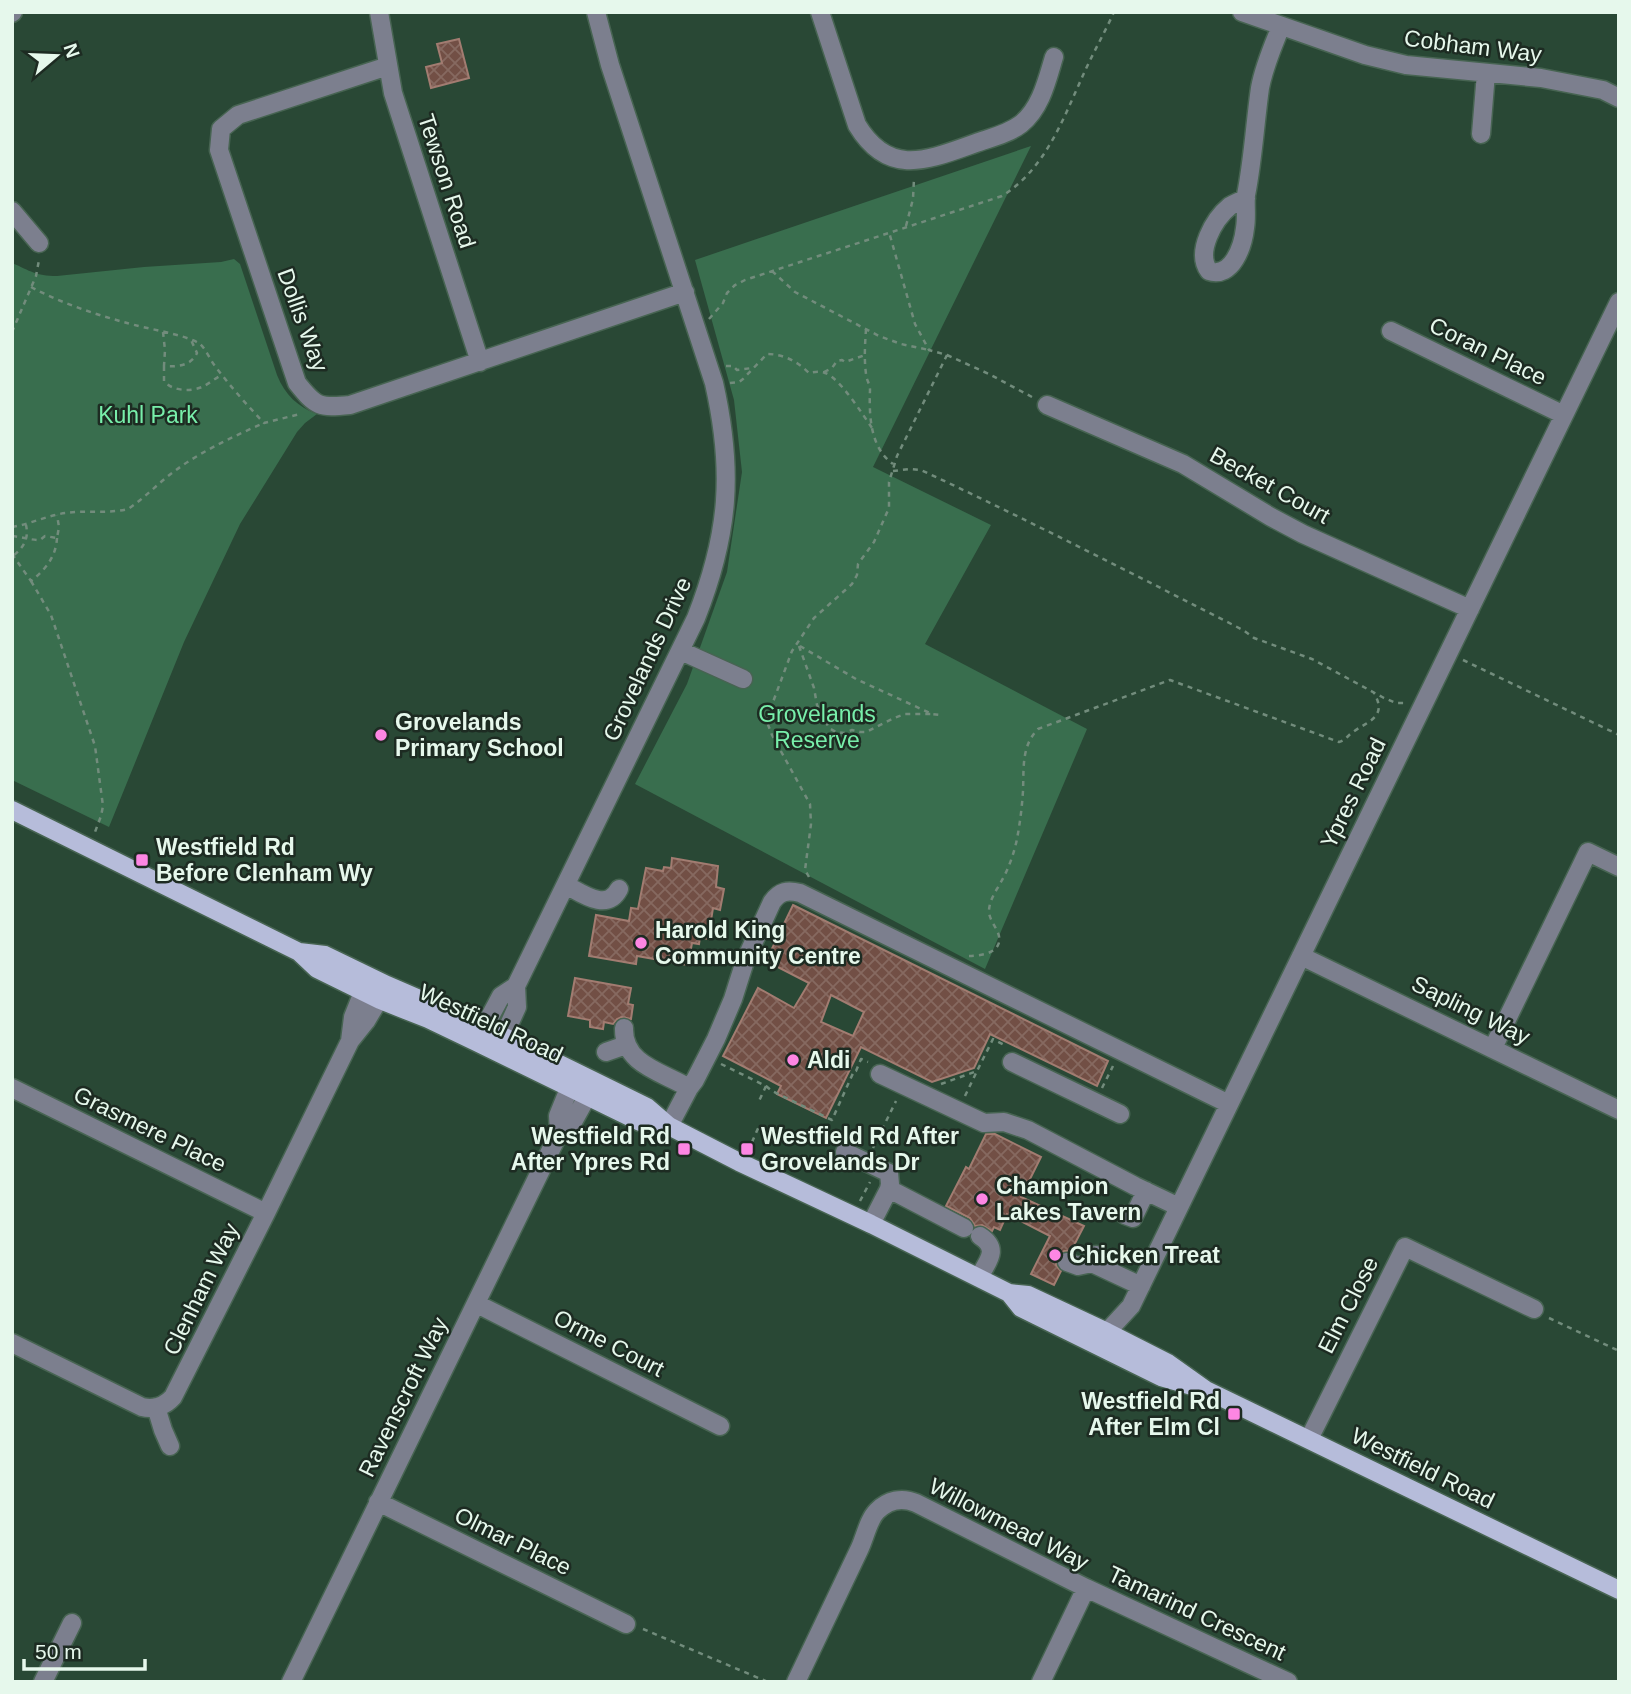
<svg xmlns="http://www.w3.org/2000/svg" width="1631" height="1694" font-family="Helvetica,sans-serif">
<defs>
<pattern id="building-cross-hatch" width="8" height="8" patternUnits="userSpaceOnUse" patternTransform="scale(1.75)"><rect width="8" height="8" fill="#724f45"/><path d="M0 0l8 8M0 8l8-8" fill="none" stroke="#866960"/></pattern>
</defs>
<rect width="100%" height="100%" fill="#294835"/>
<path fill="#396e4e" d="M 1031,146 L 873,467 L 991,525 L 925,644 L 1087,729 L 985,969 L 635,784 L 687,684 L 727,572 L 742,472 L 734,400 L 695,260 Z
M 234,259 L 240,264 L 277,375 C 285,395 298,407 317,414 L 305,423 L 297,432 L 240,524 L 184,642 L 109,827 L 12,780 L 12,263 C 31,271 35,276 57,276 L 144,267 L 221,262 Z"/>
<path fill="url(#building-cross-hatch)" stroke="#a27c71" stroke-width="2" fill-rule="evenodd" d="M 459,39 L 469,78 L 431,88 L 426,67 L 442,63 L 437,44 Z
M 672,858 L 718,866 L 716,887 L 724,889 L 720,910 L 713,908 L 708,939 L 700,937 L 699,944 L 692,943 L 688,965 L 637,956 L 636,964 L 589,956 L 596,915 L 629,921 L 631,908 L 638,909 L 646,868 L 663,871 L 664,867 L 671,868 Z
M 793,905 L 1108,1061 L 1097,1086 L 990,1034 L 974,1068 L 932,1082 L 861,1047 L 826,1118 L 777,1094 L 781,1086 L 723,1056 L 758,988 L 794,1008 L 809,983 L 766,961 ZM 831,995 L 864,1012 L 853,1036 L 821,1022 Z
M 575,978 L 631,988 L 628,1004 L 633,1005 L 631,1019 L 622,1017 L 617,1019 L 613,1024 L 604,1022 L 603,1029 L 590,1027 L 590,1020 L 568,1016 Z
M 986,1134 L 995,1134 L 1041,1157 L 1021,1197 L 1084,1226 L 1071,1251 L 1064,1251 L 1057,1257 L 1056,1265 L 1061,1271 L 1054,1285 L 1031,1274 L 1050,1236 L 1007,1214 L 1000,1230 L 994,1227 L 992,1231 L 982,1225 L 975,1226 L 970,1218 L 946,1206 L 966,1167 L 969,1169 Z"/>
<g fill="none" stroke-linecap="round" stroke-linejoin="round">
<g stroke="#476452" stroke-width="21">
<path id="minor" d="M 379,12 L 393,93 L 480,362
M 820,12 L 857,125 C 889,178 928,160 976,143 C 990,138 1008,134 1021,124 C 1041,108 1047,80 1054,57
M 1242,12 L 1365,55 L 1406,65 L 1541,78 L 1603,90 L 1619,98
M 12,13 L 13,12
M 388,66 L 238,115 L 221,129 L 219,150 L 297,383 C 316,407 319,408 350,405 L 685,292
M 1481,134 L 1486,73
M 1246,198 C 1241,201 1235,203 1230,206 C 1214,219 1195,252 1209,271 C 1232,279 1243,246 1245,228 C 1247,217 1245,205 1246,195 C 1253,160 1255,123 1260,88 C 1264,66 1273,46 1281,26
M 12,211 L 39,243
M 1391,331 L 1564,415
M 1047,405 L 1183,464 L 1271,517 L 1303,534 L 1470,609
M 681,651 L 743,679
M 566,885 C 583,894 607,912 619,889
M 1301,956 L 1619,1110
M 624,1028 C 623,1065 663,1072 689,1088
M 478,1039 L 501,996 L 516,986
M 350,1041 L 353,1017 L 369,977
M 1493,1048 L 1588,852 L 1619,867
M 498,1049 L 517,1007 L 516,986 L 696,618 C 729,534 734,472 714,383 L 610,65 L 596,12
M 606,1052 L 626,1045
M 1012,1062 L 1120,1114
M 880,1074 L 984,1123 L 1004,1122 L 1028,1130 L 1135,1186 L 1179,1207
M 12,1088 L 266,1213
M 669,1126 L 689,1088 L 695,1080 L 716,1039 L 733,999 L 745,961 L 772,902 C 780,891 787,890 800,893 L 1229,1104
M 559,1133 L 558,1116 L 575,1074
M 845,1152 L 889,1173 L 890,1184 L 889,1189 L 964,1228
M 1125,1215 L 1133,1218 L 1146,1191
M 871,1224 L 889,1189
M 1096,1255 L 1092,1263 L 1141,1286
M 1067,1262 L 1078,1266 L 1092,1263
M 979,1277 C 988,1261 1000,1249 980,1236
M 477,1304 L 720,1426
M 12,1343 L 142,1407 C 154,1410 165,1406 173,1397 L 266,1213 L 350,1041 L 366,1021 L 387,986
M 1101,1344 L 1107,1332 L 1131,1306 L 1619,302
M 156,1407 L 163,1430 L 170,1446
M 1309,1439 L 1405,1247 L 1534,1309
M 378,1502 L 626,1624
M 1086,1588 L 1288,1682
M 43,1682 L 72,1623
M 291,1682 L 559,1133 L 573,1122 L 594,1084
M 796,1682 C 817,1638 838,1594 859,1550 C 865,1538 868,1520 877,1511 C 888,1500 902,1497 916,1503 L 1086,1588 L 1041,1682"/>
</g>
<g stroke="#476452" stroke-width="21">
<path id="major" d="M 12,810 L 299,952 L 317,969 L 380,1000 L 428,1019 L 476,1042 L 640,1122 L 669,1126
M 299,952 L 325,955 L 387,985 L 484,1027 L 647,1107 L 669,1126 L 739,1162 L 871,1224 L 1009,1293 L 1028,1295 L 1107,1332 L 1168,1363 L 1206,1390
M 1009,1293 L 1021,1308 L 1161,1377 L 1206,1390 L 1619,1590"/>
</g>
<path stroke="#728c7c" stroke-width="2.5" stroke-dasharray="5 5" stroke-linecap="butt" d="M 906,226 L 913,199 L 914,178
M 772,271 L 795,292 L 879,336 L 901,344 L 929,350
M 31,287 C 61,303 94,314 127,323 C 143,328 188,335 200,344 C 206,349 210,360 215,366 C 230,386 247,405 264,423 L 300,414
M 709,319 L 723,303 L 727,293 L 735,285 L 745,280 L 1002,196 C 1047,168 1064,116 1085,71 C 1094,51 1105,32 1114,12
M 866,329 C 865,344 864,359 866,374 C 866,379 870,384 870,390 C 869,415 870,448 893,464
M 12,332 L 36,276 L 39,260
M 163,332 L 165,350 L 164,366 C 177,367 191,366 197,353 L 191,340
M 947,355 L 989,374 L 1032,397
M 164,366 L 164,381 C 172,391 190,392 202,387 C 209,384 215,378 222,375
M 726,366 L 733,366 L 737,370 L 752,368
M 824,372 L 832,368 L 837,361 L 842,360 L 845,362 L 865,355
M 730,383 L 739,382 L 743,379 L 767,354 C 783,354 797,361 809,373 C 814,372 820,371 825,373 C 839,377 863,415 872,428
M 893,471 L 910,469 L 921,470 C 1030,521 1137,576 1243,630 L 1254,638 L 1312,659 L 1384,698 L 1396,703 L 1405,703
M 12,527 C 31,524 48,515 66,513 C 86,510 108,514 128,509 C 145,498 159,482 176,470 C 202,451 234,436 264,423
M 12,536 C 22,537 30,540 40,540 L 45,536 L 57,538 L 59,527 L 57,515
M 12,554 L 31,581 C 45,570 56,557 57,538
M 14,555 C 24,547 29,538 26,525
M 31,581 L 51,615 L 95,746 L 103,806 L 101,816 L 95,832
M 799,646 L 814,688 L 817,705 L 829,728 L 836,732 L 844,733 L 852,730 L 860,732 L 866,732 L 894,718 L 905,714 L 932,714
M 800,646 L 856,679 L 932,714 L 940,715
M 1463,660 L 1619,735
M 809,877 L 805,870 L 811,824 L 810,804 L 772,735 L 767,722 L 770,710 L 792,651 L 814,618 L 852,584 L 857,575 L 858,564 L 874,542 L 889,508 L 889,482 L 897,456 L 947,355 L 929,350 L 915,324 L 889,232
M 969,956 C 978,956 994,954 998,945 C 1004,933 988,922 989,910 C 990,898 997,890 1002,880 C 1009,868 1014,853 1017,839 C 1020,823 1022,807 1023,791 C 1024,769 1021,746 1038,729 L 1170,680 L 1339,742 C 1346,740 1347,736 1353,732 C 1368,721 1388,717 1374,693
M 721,1064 L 766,1086 L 759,1101
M 941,1084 L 977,1071 L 993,1039 L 1006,1046
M 766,1086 L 772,1091 L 832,1120 L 854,1071 L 856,1071 L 861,1059 L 868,1062
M 1102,1088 L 1113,1066
M 965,1096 L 977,1071
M 752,1142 L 760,1124
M 873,1148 L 896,1101
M 860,1201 L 870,1182
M 1549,1318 L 1619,1351
M 643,1629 L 768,1682"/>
<use href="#minor" stroke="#7c7f8e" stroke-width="18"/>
<use href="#major" stroke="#b6bcda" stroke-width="18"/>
</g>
<g fill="#fd86e3" stroke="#1d2b22" stroke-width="2.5">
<circle cx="381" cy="735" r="7"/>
<rect x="135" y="853" width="14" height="14" rx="3.5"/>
<circle cx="641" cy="943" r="7"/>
<circle cx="793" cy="1060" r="7"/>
<rect x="677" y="1142" width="14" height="14" rx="3.5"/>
<rect x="740" y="1142" width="14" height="14" rx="3.5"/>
<circle cx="982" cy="1199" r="7"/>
<circle cx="1055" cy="1255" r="7"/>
<rect x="1227" y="1407" width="14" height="14" rx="3.5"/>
</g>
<g text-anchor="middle" stroke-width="5" stroke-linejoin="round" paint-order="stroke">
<g font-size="23" fill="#e6f8ec" stroke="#1d2b22">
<text transform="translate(1473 46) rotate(7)" y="8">Cobham Way</text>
<text transform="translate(447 181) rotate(72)" y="8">Tewson Road</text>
<text transform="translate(303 320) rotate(70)" y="8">Dollis Way</text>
<text transform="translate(1488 351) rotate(26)" y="8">Coran Place</text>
<text transform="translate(1270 485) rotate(29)" y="8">Becket Court</text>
<text transform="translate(647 659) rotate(-65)" y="8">Grovelands Drive</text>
<text transform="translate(1353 793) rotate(-64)" y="8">Ypres Road</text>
<text transform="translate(1471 1010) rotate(26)" y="8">Sapling Way</text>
<text transform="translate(491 1023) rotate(25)" y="8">Westfield Road</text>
<text transform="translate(150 1129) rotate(26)" y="8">Grasmere Place</text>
<text transform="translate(201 1289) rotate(-64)" y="8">Clenham Way</text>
<text transform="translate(1348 1305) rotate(-63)" y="8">Elm Close</text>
<text transform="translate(609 1343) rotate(27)" y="8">Orme Court</text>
<text transform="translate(403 1397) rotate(-64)" y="8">Ravenscroft Way</text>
<text transform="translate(1423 1468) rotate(26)" y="8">Westfield Road</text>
<text transform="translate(1009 1524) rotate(27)" y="8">Willowmead Way</text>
<text transform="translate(513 1541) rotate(26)" y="8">Olmar Place</text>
<text transform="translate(1197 1613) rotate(25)" y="8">Tamarind Crescent</text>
</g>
<g font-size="23" fill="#78efaa" stroke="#1d2b22">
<text x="148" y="423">Kuhl Park</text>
<text x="817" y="722">Grovelands<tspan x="817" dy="26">Reserve</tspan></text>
</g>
<g font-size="23" font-weight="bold" fill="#e6f8ec" stroke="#1d2b22" text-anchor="start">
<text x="395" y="730">Grovelands<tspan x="395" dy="26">Primary School</tspan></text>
<text x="156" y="855">Westfield Rd<tspan x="156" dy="26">Before Clenham Wy</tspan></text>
<text x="655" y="938">Harold King<tspan x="655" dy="26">Community Centre</tspan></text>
<text x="807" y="1068">Aldi</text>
<text x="670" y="1144" text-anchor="end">Westfield Rd<tspan x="670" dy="26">After Ypres Rd</tspan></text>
<text x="761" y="1144">Westfield Rd After<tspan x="761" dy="26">Grovelands Dr</tspan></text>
<text x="996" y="1194">Champion<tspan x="996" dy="26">Lakes Tavern</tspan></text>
<text x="1069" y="1263">Chicken Treat</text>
<text x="1220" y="1409" text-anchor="end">Westfield Rd<tspan x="1220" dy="26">After Elm Cl</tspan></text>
</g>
</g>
<rect width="1631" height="1694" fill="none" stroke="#e6f8ec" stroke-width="28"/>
<g transform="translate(56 56) rotate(71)" stroke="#1d2b22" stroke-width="5" paint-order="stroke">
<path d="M0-5L12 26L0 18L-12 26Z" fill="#e6f8ec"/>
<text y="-10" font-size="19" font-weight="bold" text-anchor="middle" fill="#e6f8ec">N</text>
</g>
<path d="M24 1659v10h121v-10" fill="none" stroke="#e6f8ec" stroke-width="3.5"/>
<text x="35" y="1659" font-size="21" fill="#e6f8ec" stroke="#1d2b22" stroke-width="5" paint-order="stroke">50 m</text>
</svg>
